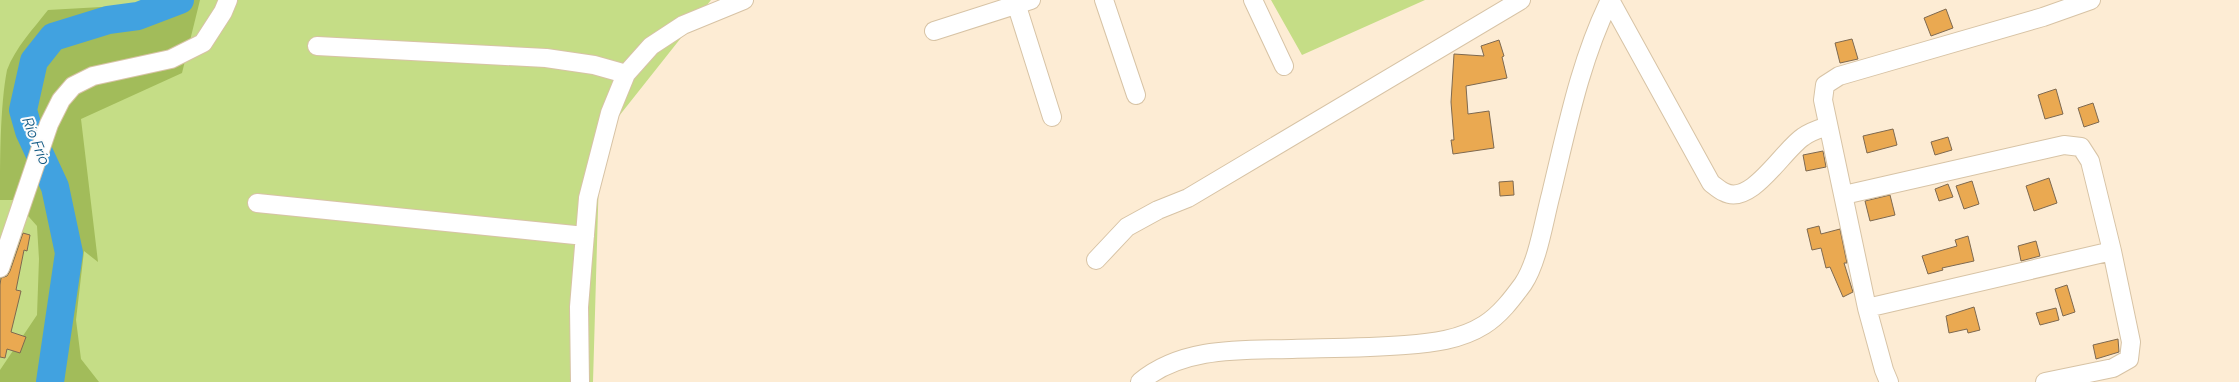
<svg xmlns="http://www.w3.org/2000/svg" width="2239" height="382" font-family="Raleway,sans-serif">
<rect width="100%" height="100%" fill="#fdecd4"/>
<path fill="#c5dd86" d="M 0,0 L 711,0 L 600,140 L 593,382 L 0,382 Z
M 1271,0 L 1425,0 L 1302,55 Z"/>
<path fill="#a2bc5a" d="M 144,0 L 200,0 L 182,73 L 81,119 L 98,262 L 84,251 L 76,320 L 81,359 L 99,382 L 0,382 L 0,370 L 37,315 L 39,259 L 37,226 L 14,200 L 0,200 C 0,162 0,106 7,70 C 15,48 34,28 48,10 L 137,5 Z"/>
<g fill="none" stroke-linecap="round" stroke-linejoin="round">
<path stroke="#41a2e0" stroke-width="28" d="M 50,382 L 69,253 L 55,187 L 29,131 L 23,110 L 34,61 L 53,37 L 108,20 L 138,16 L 180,0"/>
</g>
<path fill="#eaa951" stroke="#7e6950" d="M 1946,9 L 1953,28 L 1931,36 L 1924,18 Z
M 1852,39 L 1858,59 L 1840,63 L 1835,43 Z
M 1499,40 L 1504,56 L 1502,57 L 1507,78 L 1466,86 L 1468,114 L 1489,111 L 1494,148 L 1453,154 L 1451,140 L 1454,140 L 1451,102 L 1454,54 L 1484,56 L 1481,46 Z
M 2056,89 L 2063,114 L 2045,119 L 2038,95 Z
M 2093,103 L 2099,122 L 2084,127 L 2078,108 Z
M 1893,129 L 1897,145 L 1867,153 L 1863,136 Z
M 1948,137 L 1952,150 L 1935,155 L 1931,142 Z
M 1823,151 L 1826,167 L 1806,171 L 1803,155 Z
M 2049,178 L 2057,203 L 2034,211 L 2026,186 Z
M 1513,181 L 1514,195 L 1500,196 L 1499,182 Z
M 1972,181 L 1979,204 L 1964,209 L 1956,186 Z
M 1948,184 L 1953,197 L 1939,201 L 1935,189 Z
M 1890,195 L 1895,215 L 1870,221 L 1865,201 Z
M 1819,226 L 1821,234 L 1840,229 L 1847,263 L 1844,263 L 1853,292 L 1843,297 L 1830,267 L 1826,268 L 1821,248 L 1812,250 L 1807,229 Z
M 23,233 L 30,235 L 27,251 L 24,250 L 16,290 L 21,291 L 11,332 L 26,337 L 20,353 L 7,349 L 5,358 L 0,357 L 0,285 L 1,278 L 7,276 L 10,271 Z
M 1968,236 L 1974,261 L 1942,268 L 1943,270 L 1928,274 L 1922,256 L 1957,246 L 1955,240 Z
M 2036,241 L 2040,256 L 2021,261 L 2018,246 Z
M 2067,285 L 2075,312 L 2063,316 L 2055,289 Z
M 1974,307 L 1980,330 L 1968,333 L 1967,329 L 1949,333 L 1946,316 Z
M 2056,308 L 2059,320 L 2040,325 L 2036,313 Z
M 2118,339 L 2119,352 L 2096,359 L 2093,345 Z"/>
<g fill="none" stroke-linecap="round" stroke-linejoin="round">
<g stroke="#d7c3a5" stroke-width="20">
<path id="minor" d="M 1015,0 L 1052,117
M 1104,0 L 1136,95
M 1253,0 L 1284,66
M 1610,0 L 1711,183 C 1715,186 1719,190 1724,192 C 1751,207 1783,150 1803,137 C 1811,131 1819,129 1828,126
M 934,31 L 1031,0
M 317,46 L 546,58 L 594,65 L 626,74
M 1844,195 L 2064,145 L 2081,147 L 2090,161 L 2112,251 L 2131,342 L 2129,359 L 2113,368 L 2045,382
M 257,203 L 585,236
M 1096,260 L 1127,227 L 1158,210 L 1188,198 L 1521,0
M 0,268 L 49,124 L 61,100 L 73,86 L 93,76 L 171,59 L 203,43 L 223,12 L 228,0
M 1867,308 L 2112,251
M 580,382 L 579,307 L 588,198 L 610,113 L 626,74 L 651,46 L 683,25 L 744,0
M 1140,382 C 1182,347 1240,350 1292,349 C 1329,348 1367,348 1405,345 C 1432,343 1460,340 1484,325 C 1500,315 1512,299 1523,284 C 1538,262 1544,220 1551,194 C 1567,128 1580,61 1610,0
M 1889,382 L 1884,370 L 1867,308 L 1823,100 L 1825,85 L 1839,76 L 2043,17 L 2091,0"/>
</g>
<use href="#minor" stroke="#fff" stroke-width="18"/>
</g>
<g text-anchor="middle" stroke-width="4" stroke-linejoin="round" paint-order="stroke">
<g font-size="15" font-style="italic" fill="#115882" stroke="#fcfcfc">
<text transform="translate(36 141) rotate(68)" y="5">Río Frío</text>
</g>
</g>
</svg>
